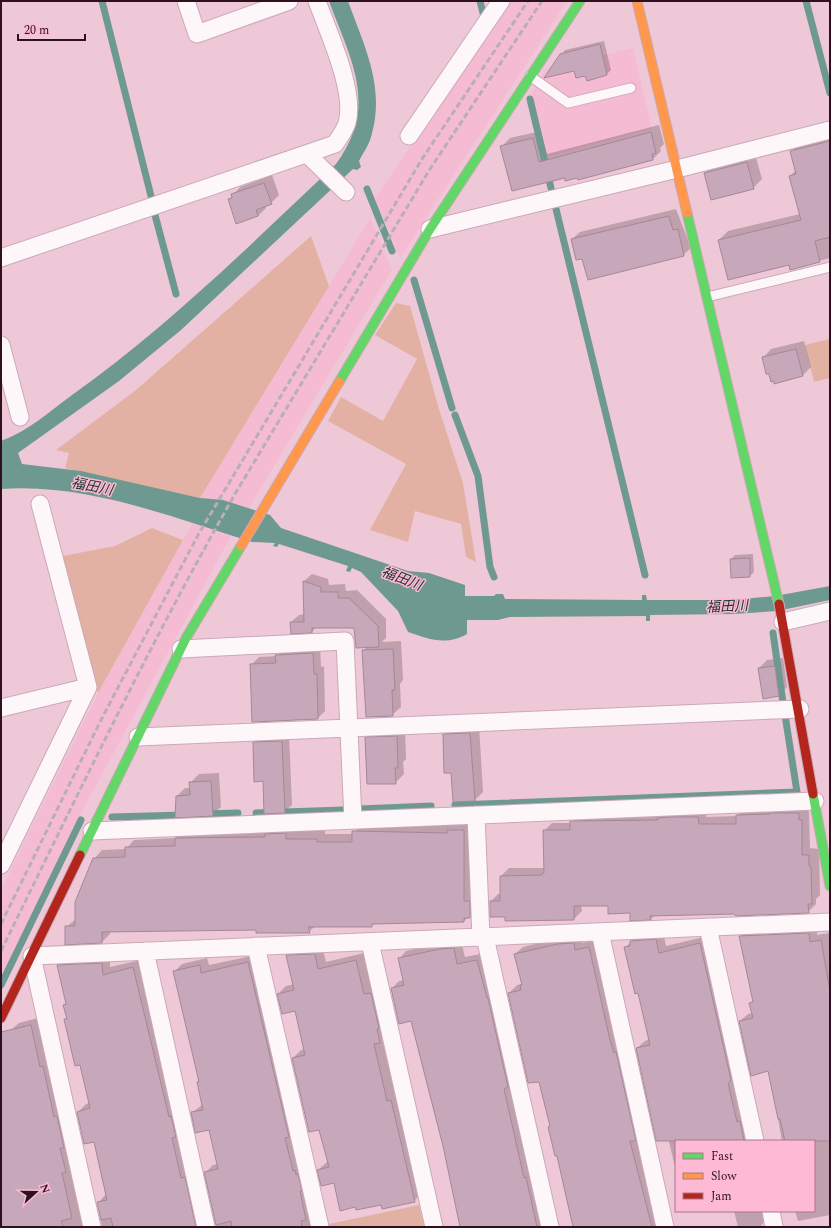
<svg xmlns="http://www.w3.org/2000/svg" width="831" height="1228" font-family="Spectral,'Noto Sans JP',serif">
<rect width="100%" height="100%" fill="#efc8d8"/>
<path fill="#f5bbd2" d="M 509,1 L 567,1 L 400,258 L 375,198 Z
M 633,48 L 652,129 L 546,157 L 531,95 L 546,69 Z
M 370,218 L 392,270 L 249,508 L 223,500 L 200,498 Z
M 192,524 L 231,536 L 80,815 L 1,980 L 1,890 L 98,693 Z"/>
<path fill="#e3b1a4" d="M 311,236 L 329,286 L 200,498 L 65,468 L 69,453 L 56,450 L 136,390 Z
M 396,303 L 410,306 L 439,409 L 463,483 L 476,562 L 466,557 L 461,524 L 415,511 L 408,542 L 370,530 L 406,464 L 328,421 L 341,397 L 383,421 L 417,359 L 375,335 Z
M 830,339 L 830,378 L 814,382 L 805,345 Z
M 152,528 L 183,540 L 98,693 L 63,556 L 115,546 Z
M 419,1205 L 424,1227 L 330,1227 L 329,1224 Z"/>
<path fill="#6e9990" d="M 329,1 L 348,1 C 364,46 386,87 371,137 C 369,145 363,153 359,161 L 361,167 L 357,170 L 353,169 L 181,330 L 119,381 L 18,453 L 22,464 L 81,471 L 200,498 L 223,500 L 270,515 L 281,528 L 408,571 L 429,573 L 465,585 L 465,596 L 494,596 L 496,594 L 503,594 L 505,599 L 642,600 L 642,595 L 646,595 L 647,600 L 730,600 L 775,596 L 830,586 L 830,600 L 777,611 L 734,614 L 650,615 L 650,621 L 646,621 L 646,616 L 510,617 L 498,620 L 467,620 L 467,634 C 446,646 428,639 408,632 L 398,611 L 361,572 L 352,568 L 350,572 L 346,571 L 348,566 L 279,544 L 277,547 L 273,546 L 275,543 L 252,542 C 171,517 87,483 1,489 L 1,441 C 27,432 50,411 72,395 C 168,327 251,244 336,164 C 379,105 351,61 329,1 Z"/>
<path fill="#0003" d="M 604,41 L 611,70 L 607,74 L 586,75 L 574,70 L 561,55 L 565,50 Z
M 659,125 L 664,144 L 660,148 L 661,151 L 653,159 L 578,177 L 565,177 L 501,147 L 510,138 L 541,131 L 547,154 Z
M 830,135 L 830,258 L 791,268 L 789,264 L 719,240 L 728,231 L 800,214 L 790,176 L 796,170 L 791,152 L 800,143 Z
M 755,154 L 762,179 L 753,188 L 705,173 L 713,165 Z
M 272,175 L 279,195 L 271,203 L 265,205 L 266,208 L 258,216 L 229,200 L 240,187 Z
M 676,209 L 691,248 L 683,255 L 572,239 L 580,232 Z
M 804,341 L 811,367 L 802,376 L 763,358 L 771,349 Z
M 753,554 L 754,572 L 750,576 L 731,559 L 735,555 Z
M 312,574 L 328,579 L 329,585 L 345,584 L 346,591 L 357,590 L 386,619 L 386,638 L 382,642 L 401,641 L 403,680 L 400,684 L 401,707 L 392,715 L 363,651 L 367,647 L 355,627 L 316,627 L 312,632 L 291,622 L 299,615 L 305,614 L 304,581 Z
M 830,621 L 830,632 L 829,622 Z
M 320,645 L 321,667 L 324,666 L 325,711 L 318,718 L 251,665 L 259,657 L 277,656 L 284,647 Z
M 783,658 L 787,687 L 779,696 L 764,698 L 759,668 L 767,660 Z
M 479,725 L 483,792 L 475,800 L 452,772 L 444,735 L 452,726 Z
M 405,728 L 406,759 L 403,762 L 404,774 L 395,783 L 366,738 L 375,729 Z
M 289,734 L 292,805 L 284,812 L 264,780 L 254,743 L 261,735 Z
M 219,773 L 221,807 L 212,815 L 177,796 L 185,788 L 191,788 L 190,783 L 199,774 Z
M 806,805 L 809,813 L 810,848 L 819,849 L 820,895 L 816,899 L 816,904 L 808,912 L 655,915 L 651,919 L 609,905 L 581,905 L 582,911 L 574,919 L 506,916 L 491,901 L 498,894 L 501,894 L 501,876 L 509,868 L 545,868 L 544,831 L 552,823 L 571,823 L 579,814 L 706,810 L 706,817 L 737,816 L 744,808 Z
M 456,822 L 472,822 L 478,909 L 464,921 L 374,923 L 371,926 L 315,926 L 309,932 L 257,929 L 110,931 L 110,934 L 102,942 L 66,944 L 66,927 L 76,919 L 94,859 L 102,850 L 126,849 L 134,840 L 176,838 L 184,830 L 293,825 L 294,831 L 325,831 L 325,834 L 353,834 L 362,824 L 454,825 Z
M 817,926 L 817,935 L 829,933 L 830,939 L 830,1215 L 798,1221 L 795,1211 L 814,1211 L 814,1141 L 782,1141 L 769,1070 L 740,1021 L 748,1014 L 753,1013 L 750,1003 L 754,1000 L 740,936 L 748,928 Z
M 663,932 L 666,946 L 708,936 L 753,1141 L 676,1141 L 676,1171 L 665,1125 L 637,1048 L 645,1041 L 650,1039 L 639,992 L 625,948 L 639,933 Z
M 567,936 L 582,936 L 582,943 L 596,940 L 661,1227 L 574,1227 L 557,1155 L 549,1127 L 550,1125 L 539,1080 L 509,993 L 517,985 L 522,984 L 515,954 L 523,947 Z
M 449,941 L 461,941 L 465,957 L 485,953 L 546,1227 L 461,1227 L 444,1146 L 412,1020 L 392,988 L 399,981 L 404,980 L 399,959 L 406,951 Z
M 322,946 L 326,962 L 364,953 L 371,987 L 388,1034 L 382,1039 L 395,1093 L 399,1092 L 422,1193 L 414,1201 L 356,1206 L 334,1182 L 318,1170 L 328,1161 L 320,1129 L 293,1058 L 301,1050 L 305,1049 L 296,1009 L 278,994 L 286,986 L 294,984 L 287,955 L 295,948 Z
M 256,955 L 316,1227 L 217,1227 L 205,1173 L 213,1165 L 218,1164 L 210,1129 L 192,1113 L 203,1104 L 198,1082 L 200,1081 L 174,972 L 182,964 L 207,958 L 209,965 Z
M 110,956 L 110,967 L 141,960 L 209,1227 L 102,1227 L 98,1203 L 106,1194 L 94,1141 L 78,1112 L 86,1104 L 90,1103 L 81,1064 L 65,1020 L 67,1017 L 64,1005 L 67,1002 L 58,965 L 66,958 Z
M 38,1018 L 73,1164 L 70,1167 L 78,1201 L 94,1227 L 1,1227 L 1,1070 L 11,1030 L 19,1023 Z
M 734,1211 L 768,1211 L 765,1221 L 760,1227 L 738,1227 Z"/>
<g fill="none" stroke-linecap="round" stroke-linejoin="round">
<path stroke="#6e9990" stroke-width="7" d="M 102,1 L 151,196
M 480,1 L 484,17
M 806,1 L 830,93
M 530,99 L 551,188
M 367,189 L 392,251
M 556,209 L 645,575
M 155,215 L 176,294
M 414,280 L 452,408
M 455,415 L 478,476 L 490,567 L 494,577
M 773,633 L 783,703
M 455,805 L 797,792 L 785,715
M 360,809 L 431,806
M 256,813 L 343,810
M 204,814 L 238,813
M 112,817 L 184,815
M 1,985 L 81,820"/>
</g>
<path fill="#c6a8ba" stroke="#a48798" d="M 600,44 L 607,75 L 587,81 L 585,76 L 576,78 L 574,71 L 544,78 L 560,54 Z
M 651,132 L 656,153 L 652,154 L 653,160 L 578,180 L 577,178 L 565,181 L 565,178 L 512,191 L 500,146 L 533,138 L 539,162 Z
M 830,141 L 830,237 L 815,241 L 820,262 L 790,270 L 789,265 L 728,280 L 718,240 L 801,220 L 789,176 L 796,174 L 790,151 Z
M 747,162 L 754,189 L 711,200 L 704,173 Z
M 264,183 L 272,204 L 256,210 L 258,216 L 236,224 L 228,199 L 232,198 L 231,194 Z
M 669,216 L 673,230 L 678,229 L 684,256 L 588,280 L 582,259 L 576,260 L 571,239 Z
M 796,349 L 803,376 L 774,384 L 774,381 L 771,382 L 769,374 L 766,374 L 762,357 Z
M 750,558 L 750,577 L 731,578 L 730,559 Z
M 303,581 L 321,587 L 321,592 L 338,592 L 338,598 L 349,598 L 379,627 L 378,627 L 379,647 L 356,648 L 354,628 L 312,628 L 312,633 L 291,634 L 290,622 L 304,622 Z
M 393,649 L 395,690 L 392,690 L 393,716 L 366,717 L 362,650 Z
M 313,653 L 314,674 L 317,674 L 318,719 L 252,722 L 250,664 L 276,663 L 275,655 Z
M 775,666 L 779,696 L 763,699 L 758,668 Z
M 470,733 L 475,801 L 453,802 L 451,773 L 444,773 L 443,734 Z
M 397,736 L 398,768 L 395,768 L 396,784 L 367,784 L 365,737 Z
M 282,741 L 285,813 L 264,814 L 263,781 L 254,782 L 253,742 Z
M 211,781 L 213,816 L 175,818 L 176,796 L 190,795 L 189,782 Z
M 770,813 L 799,813 L 799,820 L 802,820 L 802,855 L 809,855 L 809,866 L 811,866 L 812,904 L 808,904 L 809,913 L 736,916 L 734,914 L 650,916 L 651,920 L 630,921 L 630,913 L 608,914 L 608,906 L 574,906 L 574,920 L 505,921 L 505,917 L 490,917 L 490,901 L 500,901 L 500,876 L 542,875 L 542,873 L 544,873 L 543,830 L 570,830 L 570,821 L 658,820 L 658,818 L 671,817 L 698,817 L 699,824 L 736,824 L 736,815 L 770,814 Z
M 447,830 L 464,830 L 464,901 L 470,901 L 470,918 L 464,918 L 464,922 L 372,924 L 372,927 L 308,927 L 310,933 L 256,933 L 256,930 L 102,932 L 102,943 L 65,945 L 65,926 L 75,926 L 75,902 L 93,858 L 125,857 L 125,847 L 175,846 L 175,838 L 265,837 L 265,834 L 286,833 L 286,839 L 317,839 L 317,842 L 352,842 L 352,831 L 447,833 Z
M 809,933 L 810,942 L 821,940 L 830,991 L 830,1141 L 785,1141 L 780,1119 L 778,1119 L 768,1071 L 751,1076 L 739,1021 L 753,1018 L 749,1003 L 753,1002 L 739,936 Z
M 656,939 L 659,953 L 700,943 L 731,1080 L 728,1083 L 737,1122 L 740,1121 L 744,1141 L 656,1141 L 636,1048 L 650,1045 L 638,993 L 635,994 L 624,947 L 630,946 L 630,941 Z
M 574,943 L 575,950 L 589,947 L 610,1040 L 614,1053 L 616,1052 L 636,1141 L 630,1141 L 652,1227 L 573,1227 L 557,1156 L 555,1156 L 548,1127 L 550,1126 L 539,1082 L 528,1083 L 508,993 L 521,990 L 520,985 L 522,985 L 514,954 L 558,944 Z
M 454,948 L 457,964 L 477,960 L 487,998 L 488,998 L 508,1087 L 504,1089 L 524,1178 L 526,1177 L 537,1227 L 460,1227 L 443,1146 L 411,1021 L 399,1024 L 391,988 L 404,985 L 398,958 L 440,949 Z
M 315,954 L 318,969 L 356,960 L 364,994 L 371,993 L 379,1028 L 377,1029 L 380,1043 L 374,1044 L 387,1101 L 391,1100 L 415,1202 L 382,1209 L 381,1205 L 356,1210 L 355,1207 L 340,1211 L 334,1183 L 321,1186 L 317,1170 L 329,1167 L 319,1130 L 309,1132 L 292,1058 L 305,1055 L 295,1011 L 282,1014 L 277,994 L 294,990 L 286,955 Z
M 248,962 L 289,1137 L 285,1138 L 293,1171 L 295,1170 L 296,1175 L 298,1174 L 302,1191 L 300,1191 L 306,1220 L 301,1221 L 302,1227 L 232,1227 L 231,1221 L 216,1225 L 204,1172 L 218,1169 L 209,1130 L 195,1133 L 191,1112 L 203,1110 L 197,1082 L 199,1082 L 173,971 L 200,965 L 201,973 Z
M 102,963 L 103,975 L 133,967 L 169,1117 L 171,1116 L 176,1137 L 172,1138 L 181,1178 L 185,1177 L 196,1227 L 113,1227 L 111,1218 L 101,1220 L 97,1202 L 107,1200 L 94,1142 L 84,1144 L 77,1112 L 90,1108 L 80,1065 L 75,1066 L 64,1019 L 67,1019 L 63,1005 L 66,1004 L 57,965 Z
M 31,1025 L 40,1067 L 43,1066 L 54,1117 L 57,1116 L 64,1148 L 60,1148 L 66,1172 L 62,1173 L 72,1218 L 61,1221 L 63,1227 L 1,1227 L 1,1032 Z"/>
<g fill="none" stroke-linecap="round" stroke-linejoin="round">
<g stroke="#caa9b6" stroke-width="11">
<path id="lane" d="M 530,76 L 568,103 L 631,88
M 707,297 L 830,267"/>
</g>
<g stroke="#caa9b6" stroke-width="19">
<path id="street" d="M 186,1 L 197,34 L 289,1
M 409,136 L 501,1
M 307,154 L 346,192
M 430,229 L 677,169 L 830,130
M 1,258 L 335,144 C 339,138 345,130 347,123 C 356,91 328,32 317,1
M 1,345 L 20,417
M 783,622 L 830,611
M 181,649 L 345,641 L 353,820
M 1,708 L 88,687 L 40,504
M 138,737 L 800,709
M 476,815 L 481,937
M 92,831 L 815,801
M 1,865 L 88,687
M 708,927 L 755,1141
M 600,932 L 665,1227
M 485,937 L 550,1227
M 370,942 L 434,1227
M 256,946 L 320,1227
M 145,951 L 206,1227
M 771,1211 L 774,1227
M 92,1227 L 32,956 L 830,922"/>
</g>
<g stroke="#caa9b6" stroke-width="11">
<path id="fast" d="M 687,213 L 779,604
M 339,382 L 430,229 L 580,1
M 813,794 L 830,886
M 80,855 L 186,638 L 241,546"/>
</g>
<g stroke="#caa9b6" stroke-width="11">
<path id="slow" d="M 637,1 L 687,213
M 241,546 L 339,382"/>
</g>
<g stroke="#caa9b6" stroke-width="11">
<path id="jam" d="M 779,604 L 813,794
M 1,1018 L 80,855"/>
</g>
<use href="#lane" stroke="#fdf7f9" stroke-width="9"/>
<use href="#street" stroke="#fdf7f9" stroke-width="17"/>
<use href="#fast" stroke="#63d668" stroke-width="9"/>
<use href="#slow" stroke="#ff974d" stroke-width="9"/>
<use href="#jam" stroke="#b3261e" stroke-width="9"/>
<path stroke="#b9afb3" stroke-width="3" stroke-dasharray="6 3" stroke-linecap="butt" d="M 1,924 L 101,720 L 198,535 L 422,159 L 528,1
M 1,951 C 76,798 150,643 235,494 L 430,169 L 542,1"/>
</g>
<g text-anchor="middle" stroke-width="3" stroke-linejoin="round" paint-order="stroke">
<g font-size="14" font-style="italic" fill="#213932" stroke="#feb9d4">
<text transform="translate(92 486) rotate(11)" y="5">福田川</text>
<text transform="translate(402 578) rotate(21)" y="5">福田川</text>
<text transform="translate(727 606) rotate(-3)" y="5">福田川</text>
</g>
</g>
<rect width="831" height="1228" fill="none" stroke="#2f101e" stroke-width="4"/>
<rect x="675" y="1140" width="140" height="72" fill="#feb9d4" stroke="#ab758b"/>
<rect x="683" y="1153" width="20" height="6" fill="#63d668" stroke="#ab758b"/>
<text x="711" y="1160" font-size="12" fill="#2f101e">Fast</text>
<rect x="683" y="1173" width="20" height="6" fill="#ff974d" stroke="#ab758b"/>
<text x="711" y="1180" font-size="12" fill="#2f101e">Slow</text>
<rect x="683" y="1193" width="20" height="6" fill="#b3261e" stroke="#ab758b"/>
<text x="711" y="1200" font-size="12" fill="#2f101e">Jam</text>
<g transform="translate(36 1192) rotate(69)" stroke="#feb9d4" stroke-width="3" paint-order="stroke">
<path d="M0-3L7 15L0 10L-7 15Z" fill="#2f101e"/>
<text y="-6" font-size="11" font-weight="bold" text-anchor="middle" fill="#2f101e">N</text>
</g>
<path d="M18 34v6h67v-6" fill="none" stroke="#2f101e" stroke-width="2"/>
<text x="24" y="34" font-size="12" fill="#2f101e" stroke="#feb9d4" stroke-width="3" paint-order="stroke">20 m</text>
</svg>
